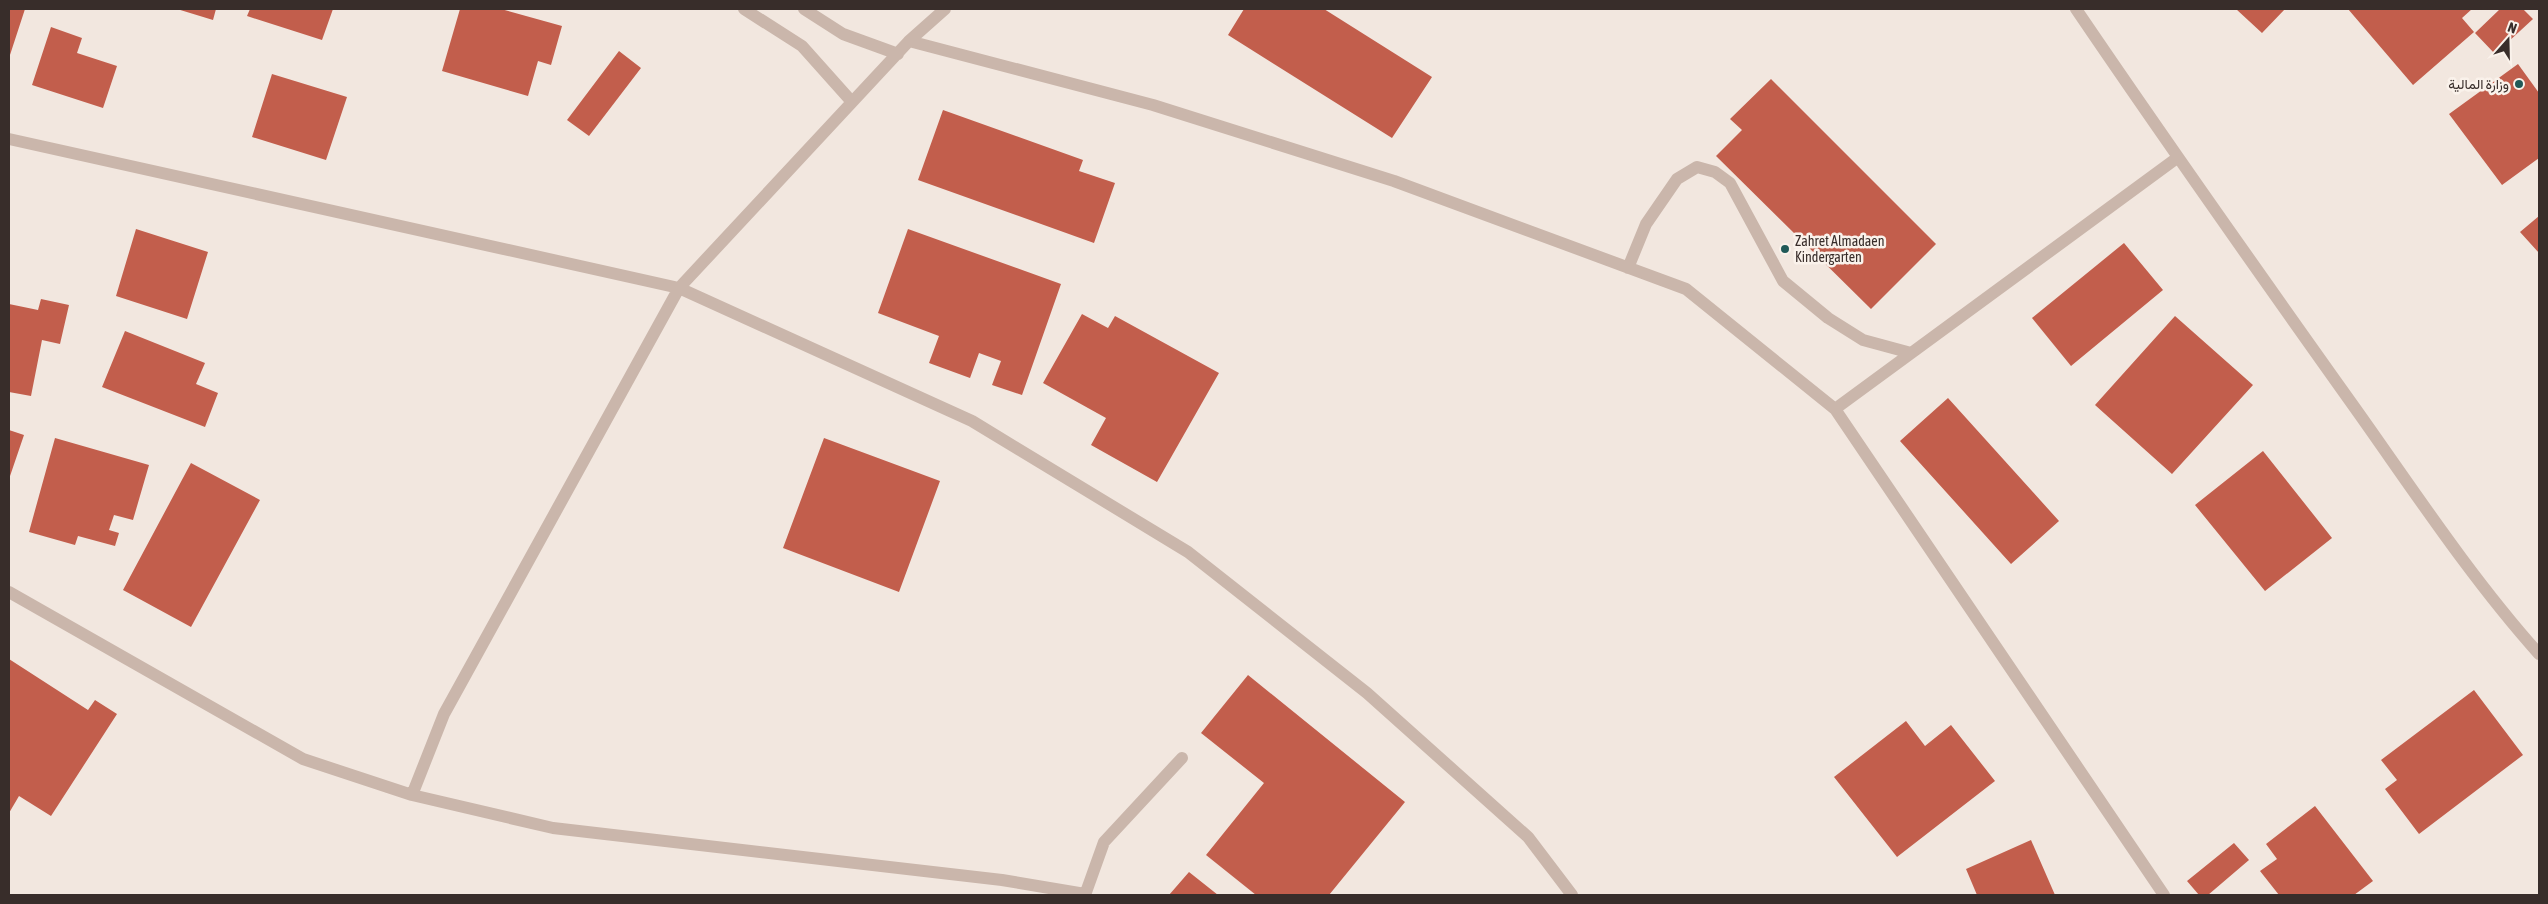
<svg xmlns="http://www.w3.org/2000/svg" width="2548" height="904" font-family="'Asap Condensed',Vazirmatn,sans-serif">
<rect width="100%" height="100%" fill="#f2e7df"/>
<path fill="#c25e4c" d="M 9,9 L 25,9 L 9,58 Z
M 177,9 L 216,9 L 213,20 Z
M 250,9 L 333,9 L 322,40 L 247,16 Z
M 460,9 L 501,9 L 562,26 L 551,65 L 538,61 L 528,96 L 442,71 Z
M 1244,9 L 1324,9 L 1432,77 L 1392,138 L 1228,35 Z
M 2236,9 L 2285,9 L 2262,33 Z
M 2348,9 L 2472,9 L 2462,18 L 2474,32 L 2413,85 Z
M 2500,9 L 2523,9 L 2533,19 L 2495,54 L 2475,33 Z
M 51,27 L 82,38 L 77,53 L 117,66 L 103,108 L 32,85 Z
M 619,51 L 641,68 L 589,136 L 567,120 Z
M 2518,64 L 2539,93 L 2539,158 L 2502,185 L 2449,114 Z
M 272,74 L 347,97 L 326,160 L 252,137 Z
M 1771,79 L 1936,244 L 1871,309 L 1716,156 L 1742,130 L 1730,119 Z
M 943,110 L 1083,160 L 1079,171 L 1115,183 L 1094,243 L 918,180 Z
M 2539,216 L 2539,253 L 2520,232 Z
M 136,229 L 208,252 L 187,319 L 116,296 Z
M 908,229 L 1061,284 L 1022,395 L 992,385 L 1001,361 L 979,353 L 970,378 L 929,363 L 939,336 L 878,313 Z
M 2124,243 L 2163,290 L 2071,366 L 2032,318 Z
M 41,299 L 69,305 L 60,344 L 42,340 L 31,396 L 9,392 L 9,304 L 38,310 Z
M 1082,314 L 1108,328 L 1115,316 L 1219,373 L 1157,482 L 1091,445 L 1106,418 L 1043,383 Z
M 2175,316 L 2253,385 L 2172,474 L 2095,405 Z
M 125,331 L 205,363 L 196,384 L 218,393 L 205,427 L 102,387 Z
M 1948,398 L 2059,521 L 2011,564 L 1900,441 Z
M 9,430 L 24,435 L 9,479 Z
M 55,438 L 149,465 L 133,520 L 114,515 L 109,530 L 119,533 L 115,546 L 78,536 L 75,545 L 29,532 Z
M 824,438 L 940,481 L 899,592 L 783,548 Z
M 2263,451 L 2332,538 L 2265,591 L 2195,505 Z
M 191,463 L 260,500 L 191,627 L 123,590 Z
M 9,659 L 88,710 L 95,700 L 117,714 L 51,816 L 19,796 L 9,813 Z
M 1248,675 L 1405,802 L 1329,895 L 1256,895 L 1206,855 L 1264,783 L 1201,733 Z
M 2474,690 L 2523,755 L 2419,834 L 2385,789 L 2397,780 L 2381,760 Z
M 1906,721 L 1925,746 L 1951,725 L 1995,781 L 1897,857 L 1834,777 Z
M 2315,806 L 2373,881 L 2354,895 L 2279,895 L 2260,871 L 2277,859 L 2266,844 Z
M 2031,840 L 2055,895 L 1977,895 L 1966,869 Z
M 2234,843 L 2249,860 L 2208,895 L 2199,895 L 2187,881 Z
M 1189,872 L 1218,895 L 1169,895 Z"/>
<g fill="none" stroke-linecap="round" stroke-linejoin="round">
<path stroke="#cab6ab" stroke-width="12" d="M 744,9 L 802,46 L 852,102
M 804,9 L 843,34 L 898,54
M 2076,9 C 2167,143 2261,276 2355,408 C 2414,491 2471,578 2539,654
M 909,41 L 1153,105 L 1394,181 L 1686,289 L 1835,409 L 2164,895
M 9,139 L 679,288 L 972,421 L 1188,552 L 1367,693 L 1528,837 L 1572,895
M 1628,268 L 1646,224 L 1677,179 L 1697,167 L 1715,172 L 1730,183 L 1783,281 L 1828,318 L 1863,340 L 1911,353
M 1835,409 L 2177,158
M 9,592 L 303,759 L 412,795 L 553,828 L 1002,880 L 1085,894
M 412,795 L 444,714 L 679,288 L 909,41 L 945,9
M 1085,895 L 1104,842 L 1182,758"/>
</g>
<g fill="#205957" stroke="#faf2eb" stroke-width="2">
<circle cx="2519" cy="84" r="5"/>
<circle cx="1785" cy="249" r="5"/>
</g>
<g text-anchor="middle" stroke-width="5" stroke-linejoin="round" paint-order="stroke">
<g font-size="14" fill="#382d2a" stroke="#faf2eb" text-anchor="end">
<text x="2509" y="89">وزارة المالية</text>
<text x="1795" y="246" text-anchor="start">Zahret Almadaen<tspan x="1795" dy="16">Kindergarten</tspan></text>
</g>
</g>
<rect width="2548" height="904" fill="none" stroke="#382d2a" stroke-width="20"/>
<g transform="translate(2508 40) rotate(20)" stroke="#faf2eb" stroke-width="4" paint-order="stroke">
<path d="M0-4L9 19L0 12L-9 19Z" fill="#382d2a"/>
<text y="-8" font-size="14" font-weight="bold" text-anchor="middle" fill="#382d2a">N</text>
</g>
</svg>
